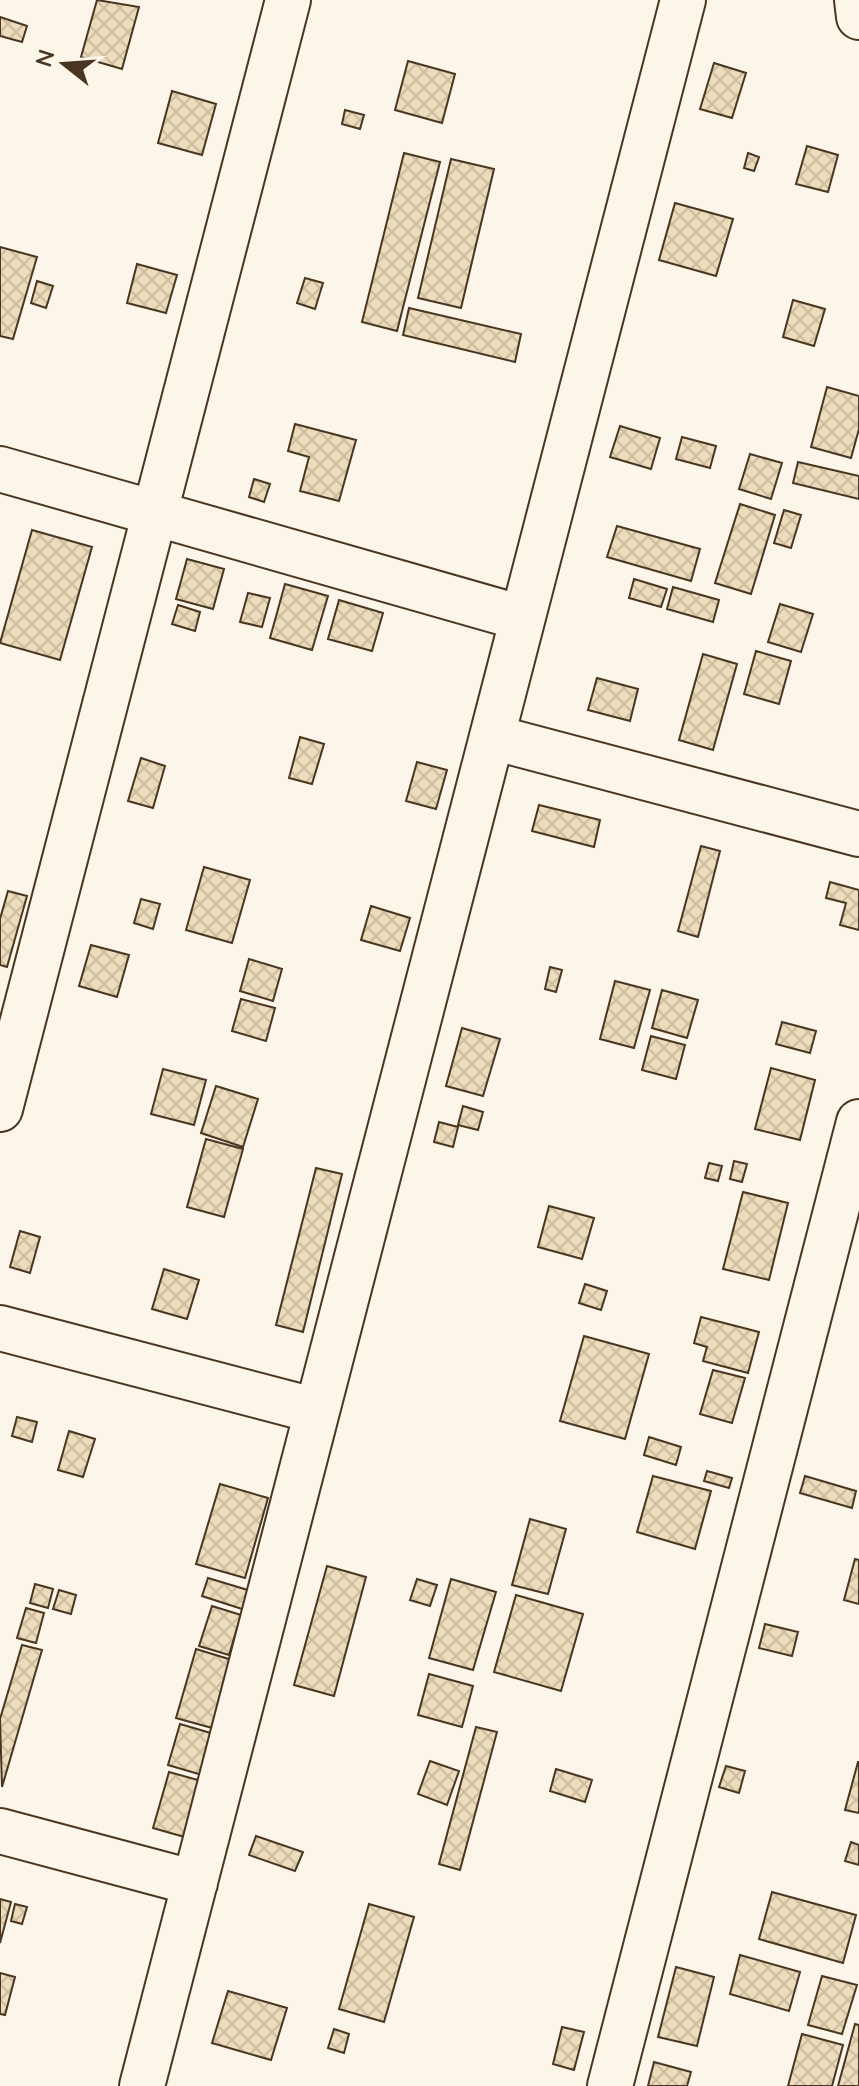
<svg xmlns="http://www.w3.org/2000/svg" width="859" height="2086" font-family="'Nunito Sans',sans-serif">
<defs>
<pattern id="building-cross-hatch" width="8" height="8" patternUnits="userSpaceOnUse" patternTransform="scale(2)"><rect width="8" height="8" fill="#ecdcbc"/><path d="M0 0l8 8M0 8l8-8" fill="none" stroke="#ccbda1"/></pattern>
</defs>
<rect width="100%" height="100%" fill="#fbf6e9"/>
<path fill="url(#building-cross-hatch)" stroke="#4a3520" stroke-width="2" d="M 97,0 L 139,7 L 122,69 L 81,57 Z
M 0,17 L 27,26 L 22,42 L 0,36 Z
M 408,61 L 455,74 L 442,123 L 395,110 Z
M 714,63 L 746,73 L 732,118 L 700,109 Z
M 172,91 L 216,104 L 202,155 L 158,143 Z
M 345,110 L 364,115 L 360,129 L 342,124 Z
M 807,146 L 838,155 L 828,192 L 796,184 Z
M 404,153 L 440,162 L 397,331 L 362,322 Z
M 748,153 L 759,157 L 754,171 L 744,168 Z
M 451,159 L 494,169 L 461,308 L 418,298 Z
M 675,203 L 733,219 L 716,276 L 659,260 Z
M 0,247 L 37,257 L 13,339 L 0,336 Z
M 137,264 L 177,275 L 166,313 L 127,303 Z
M 305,278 L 323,283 L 315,309 L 297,303 Z
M 37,281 L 53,286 L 46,308 L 31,303 Z
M 793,300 L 825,309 L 814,346 L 783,337 Z
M 409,308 L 521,334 L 515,362 L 403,335 Z
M 827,387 L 859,396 L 859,429 L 851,458 L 811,447 Z
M 295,424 L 356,440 L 339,501 L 300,491 L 309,457 L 288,451 Z
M 620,426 L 660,438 L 651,469 L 610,457 Z
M 682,437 L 716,446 L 710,468 L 676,459 Z
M 750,454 L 782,463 L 771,499 L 739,489 Z
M 798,462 L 859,476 L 859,499 L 793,483 Z
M 254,479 L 270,484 L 264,502 L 249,497 Z
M 740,504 L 775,515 L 751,594 L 715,583 Z
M 784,510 L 801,515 L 791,548 L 774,543 Z
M 617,526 L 700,549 L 691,581 L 607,557 Z
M 32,530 L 92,547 L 60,660 L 0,643 Z
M 187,559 L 224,569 L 213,609 L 176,599 Z
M 634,579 L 667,589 L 661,607 L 629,598 Z
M 285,584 L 328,596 L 312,650 L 270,638 Z
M 673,587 L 719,600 L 713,622 L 667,609 Z
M 248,593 L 270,598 L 262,627 L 240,622 Z
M 339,600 L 383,613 L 372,651 L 328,639 Z
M 780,604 L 813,614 L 801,652 L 768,642 Z
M 178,605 L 200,612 L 195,631 L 172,624 Z
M 756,651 L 791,661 L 779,704 L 744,694 Z
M 703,654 L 737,664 L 713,750 L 679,740 Z
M 597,678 L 638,689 L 630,721 L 588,710 Z
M 300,737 L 324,744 L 312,784 L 289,778 Z
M 141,758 L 165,766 L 153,808 L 128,801 Z
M 417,762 L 447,770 L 436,809 L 406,801 Z
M 539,805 L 600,820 L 594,847 L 532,831 Z
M 701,846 L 720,851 L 698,937 L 678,931 Z
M 204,867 L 250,880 L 232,943 L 186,930 Z
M 830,882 L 859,890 L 859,930 L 840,925 L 846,903 L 826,898 Z
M 8,891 L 27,896 L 7,967 L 0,965 L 0,919 Z
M 141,899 L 160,904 L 153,929 L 134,923 Z
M 371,906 L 410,918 L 400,951 L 361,940 Z
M 91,945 L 129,955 L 117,997 L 79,986 Z
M 249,959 L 282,969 L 273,1001 L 240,991 Z
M 550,967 L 562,970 L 556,992 L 545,989 Z
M 615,981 L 650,990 L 634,1048 L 600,1039 Z
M 662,990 L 698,1000 L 687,1038 L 652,1028 Z
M 241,999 L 275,1008 L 266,1041 L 232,1031 Z
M 782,1022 L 816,1031 L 810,1053 L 776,1044 Z
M 462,1028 L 500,1039 L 483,1096 L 446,1086 Z
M 651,1036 L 685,1045 L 676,1079 L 642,1070 Z
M 771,1068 L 815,1080 L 800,1140 L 755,1129 Z
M 163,1069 L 206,1080 L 194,1125 L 151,1114 Z
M 216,1086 L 258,1099 L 243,1147 L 201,1133 Z
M 463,1106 L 483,1112 L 478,1130 L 458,1125 Z
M 439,1122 L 458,1127 L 453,1147 L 434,1142 Z
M 206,1139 L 243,1149 L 224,1217 L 187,1207 Z
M 734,1161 L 747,1164 L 742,1182 L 730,1179 Z
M 709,1163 L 722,1166 L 718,1181 L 705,1178 Z
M 316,1168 L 342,1174 L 303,1332 L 276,1325 Z
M 743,1192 L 788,1203 L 769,1280 L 723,1269 Z
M 549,1206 L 594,1218 L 582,1259 L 538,1247 Z
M 20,1231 L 40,1237 L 30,1273 L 10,1267 Z
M 164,1269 L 199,1280 L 187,1319 L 152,1309 Z
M 585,1284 L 607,1291 L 601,1310 L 579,1303 Z
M 701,1317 L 759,1332 L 748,1373 L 703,1361 L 707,1347 L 694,1343 Z
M 584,1336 L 649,1354 L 625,1439 L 560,1421 Z
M 713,1370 L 745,1378 L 732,1423 L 700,1414 Z
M 17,1417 L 37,1422 L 32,1442 L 12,1436 Z
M 69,1431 L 95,1439 L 83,1477 L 58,1470 Z
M 649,1437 L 681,1447 L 676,1465 L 644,1455 Z
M 707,1471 L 732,1478 L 729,1488 L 704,1481 Z
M 653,1476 L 711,1491 L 695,1549 L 637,1532 Z
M 805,1476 L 856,1491 L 852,1508 L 800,1493 Z
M 220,1484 L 268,1498 L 245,1578 L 196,1564 Z
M 530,1519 L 566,1529 L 548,1594 L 512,1585 Z
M 855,1559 L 859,1560 L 859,1604 L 844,1600 Z
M 327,1566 L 366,1577 L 334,1696 L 294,1685 Z
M 208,1578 L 251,1591 L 245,1610 L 202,1596 Z
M 417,1579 L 437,1585 L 430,1606 L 410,1600 Z
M 451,1579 L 496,1592 L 473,1670 L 429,1658 Z
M 35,1584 L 53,1589 L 48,1608 L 30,1603 Z
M 59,1590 L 76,1595 L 71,1614 L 53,1609 Z
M 516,1595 L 583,1614 L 561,1691 L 494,1672 Z
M 212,1606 L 241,1615 L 229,1655 L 199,1646 Z
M 26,1608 L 44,1613 L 36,1643 L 17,1638 Z
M 765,1624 L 798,1632 L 792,1656 L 759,1648 Z
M 22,1645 L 42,1650 L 2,1787 L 0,1719 Z
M 196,1649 L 232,1660 L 212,1728 L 176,1718 Z
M 429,1674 L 473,1686 L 462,1727 L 418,1715 Z
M 180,1724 L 214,1734 L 202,1775 L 168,1765 Z
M 476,1727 L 497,1732 L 460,1870 L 439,1864 Z
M 430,1761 L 459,1771 L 447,1805 L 418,1794 Z
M 858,1762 L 859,1762 L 859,1813 L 845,1810 Z
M 726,1766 L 745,1771 L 739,1793 L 719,1787 Z
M 556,1769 L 592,1780 L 585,1802 L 550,1791 Z
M 169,1772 L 205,1782 L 188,1838 L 153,1828 Z
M 256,1836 L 303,1852 L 295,1871 L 249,1855 Z
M 851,1842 L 859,1845 L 859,1865 L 845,1861 Z
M 772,1892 L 856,1915 L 843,1963 L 759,1939 Z
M 0,1899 L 11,1902 L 0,1943 Z
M 15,1904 L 27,1907 L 22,1924 L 11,1921 Z
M 369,1904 L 414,1917 L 384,2022 L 339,2009 Z
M 740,1955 L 800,1972 L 789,2011 L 730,1994 Z
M 676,1967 L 714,1977 L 697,2046 L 658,2037 Z
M 0,1973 L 15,1977 L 5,2015 L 0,2014 Z
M 822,1976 L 857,1985 L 842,2034 L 808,2025 Z
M 228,1991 L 287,2008 L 271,2060 L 212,2043 Z
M 855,2024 L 859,2025 L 859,2086 L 838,2086 Z
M 562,2027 L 584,2032 L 574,2070 L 553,2064 Z
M 334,2029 L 349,2034 L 344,2053 L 328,2048 Z
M 802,2034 L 843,2045 L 832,2086 L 788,2086 Z
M 654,2062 L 691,2072 L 687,2086 L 648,2086 Z"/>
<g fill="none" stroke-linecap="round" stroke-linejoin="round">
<g stroke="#4a3520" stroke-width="48">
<path id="minor" d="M 857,0 L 859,17
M 0,469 L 522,618
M 492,737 L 859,834
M 0,1109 L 288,0
M 0,1328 L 317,1411
M 0,1831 L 195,1883
M 142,2086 L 683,0
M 610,2086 L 859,1122"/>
</g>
<use href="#minor" stroke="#fbf6e9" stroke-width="44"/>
</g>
<g transform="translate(64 64) rotate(287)" stroke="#fbf6e9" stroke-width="6" paint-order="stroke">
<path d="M0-6L14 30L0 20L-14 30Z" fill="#4a3520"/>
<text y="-12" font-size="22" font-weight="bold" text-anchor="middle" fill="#4a3520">N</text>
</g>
</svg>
